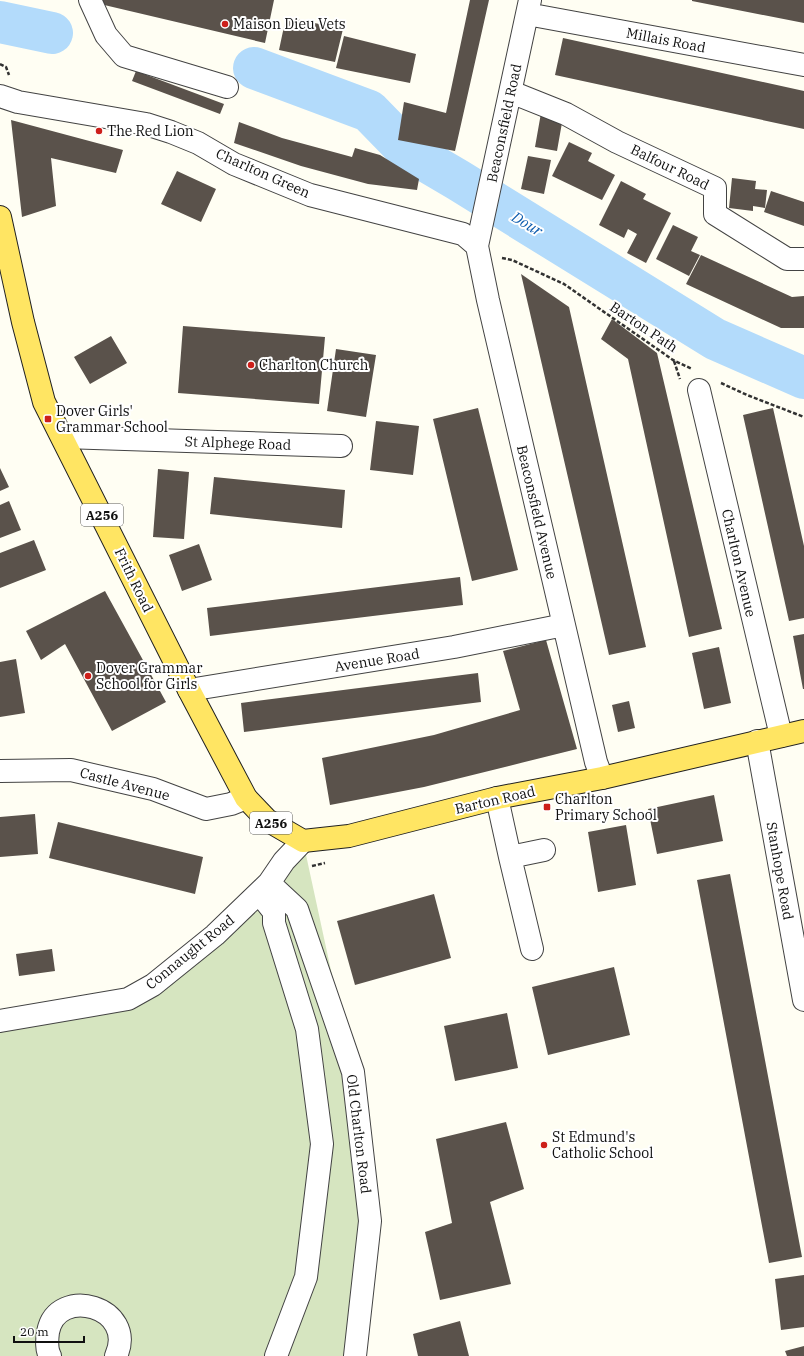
<svg xmlns="http://www.w3.org/2000/svg" width="804" height="1356" font-family="'IBM Plex Serif',serif">
<rect width="100%" height="100%" fill="#fffef3"/>
<path fill="#d6e5c0" d="M 303,841 L 353,1072 L 370,1221 L 355,1356 L 0,1356 L 0,1021 L 153,985 Z"/>
<g fill="none" stroke-linecap="round" stroke-linejoin="round">
<path stroke="#b3dbfb" stroke-width="42" d="M 0,22 L 52,33
M 254,68 L 369,111 L 407,150 L 458,180 L 715,339 L 804,378"/>
</g>
<path fill="#5a524b" d="M 101,0 L 274,0 L 265,43 L 100,4 Z
M 470,0 L 489,0 L 455,151 L 398,140 L 404,102 L 446,113 Z
M 692,0 L 804,0 L 804,23 L 692,1 Z
M 286,17 L 343,29 L 335,62 L 279,50 Z
M 344,36 L 416,54 L 410,83 L 336,68 Z
M 563,38 L 804,91 L 804,129 L 555,75 Z
M 136,71 L 224,104 L 220,114 L 132,81 Z
M 541,113 L 563,117 L 557,151 L 535,147 Z
M 11,120 L 123,150 L 116,173 L 51,158 L 56,206 L 22,217 Z
M 239,122 L 282,138 L 352,157 L 355,148 L 380,155 L 419,179 L 417,190 L 368,184 L 301,166 L 234,143 Z
M 569,142 L 592,153 L 588,161 L 615,175 L 602,200 L 552,176 Z
M 528,156 L 551,160 L 544,194 L 521,189 Z
M 177,171 L 216,189 L 201,222 L 161,204 Z
M 732,178 L 756,181 L 755,189 L 767,190 L 765,208 L 753,206 L 753,211 L 729,208 Z
M 621,181 L 646,194 L 643,199 L 671,213 L 646,263 L 627,253 L 637,234 L 628,229 L 624,238 L 599,225 Z
M 771,191 L 804,202 L 804,226 L 764,212 Z
M 673,225 L 698,237 L 691,251 L 700,255 L 689,276 L 656,259 Z
M 701,255 L 792,297 L 804,296 L 804,328 L 781,328 L 686,284 Z
M 521,274 L 569,307 L 646,647 L 609,655 Z
M 612,319 L 657,353 L 722,629 L 689,637 L 628,359 L 601,339 Z
M 183,326 L 325,337 L 319,404 L 178,393 Z
M 111,336 L 127,363 L 90,384 L 74,357 Z
M 336,349 L 376,355 L 366,417 L 327,411 Z
M 478,408 L 518,570 L 472,581 L 433,419 Z
M 773,408 L 804,546 L 804,618 L 789,621 L 743,415 Z
M 376,421 L 419,426 L 413,475 L 370,470 Z
M 0,468 L 9,487 L 0,491 Z
M 158,469 L 189,472 L 184,539 L 153,537 Z
M 214,477 L 345,490 L 342,528 L 210,514 Z
M 9,501 L 21,530 L 0,538 L 0,505 Z
M 34,540 L 46,570 L 0,588 L 0,553 Z
M 199,544 L 212,580 L 182,591 L 169,555 Z
M 460,577 L 463,605 L 210,636 L 207,608 Z
M 105,591 L 166,702 L 112,731 L 65,644 L 41,660 L 26,631 Z
M 804,634 L 804,689 L 803,689 L 793,636 Z
M 546,640 L 577,749 L 424,787 L 330,805 L 322,758 L 434,735 L 520,710 L 503,651 Z
M 719,647 L 731,703 L 704,709 L 692,653 Z
M 16,659 L 25,713 L 0,717 L 0,662 Z
M 478,673 L 481,702 L 244,732 L 241,703 Z
M 629,701 L 635,728 L 618,732 L 612,705 Z
M 714,795 L 723,841 L 657,854 L 648,809 Z
M 35,814 L 38,854 L 0,857 L 0,817 Z
M 58,822 L 203,857 L 195,894 L 49,858 Z
M 626,825 L 636,885 L 598,892 L 588,832 Z
M 730,874 L 802,1257 L 769,1263 L 697,880 Z
M 434,894 L 451,958 L 355,985 L 337,921 Z
M 52,949 L 55,971 L 19,976 L 16,954 Z
M 614,967 L 630,1035 L 548,1055 L 532,987 Z
M 507,1013 L 518,1068 L 455,1081 L 444,1026 Z
M 506,1122 L 524,1189 L 490,1202 L 511,1284 L 440,1300 L 425,1232 L 452,1223 L 436,1139 Z
M 804,1275 L 804,1327 L 781,1330 L 775,1279 Z
M 460,1321 L 469,1356 L 418,1356 L 413,1334 Z
M 804,1346 L 804,1356 L 787,1356 L 785,1351 Z"/>
<g fill="none" stroke-linecap="round" stroke-linejoin="round">
<g stroke="#434343" stroke-width="24">
<path id="minor" d="M 90,0 L 106,35 L 124,56 L 227,87
M 530,0 L 477,246 L 488,300 L 596,762 L 602,778
M 527,14 L 804,65
M 511,92 L 566,114 L 617,142 L 715,188 L 715,214 L 787,259 L 804,259
M 0,96 L 18,102 L 146,124 L 171,132 L 198,143 L 234,164 L 310,195 L 463,234 L 477,246
M 699,390 L 781,736
M 63,437 L 341,446
M 189,690 L 454,647 L 564,625
M 757,741 L 804,1000
M 0,771 L 71,770 L 153,789 L 206,809 L 231,804 L 246,798
M 497,798 L 510,857 L 544,850
M 510,857 L 532,949
M 269,883 L 297,909 L 353,1072 L 370,1221 L 355,1356
M 259,893 L 274,912 L 274,923 L 307,1029 L 322,1144 L 306,1277 L 276,1356
M 0,1021 L 128,999 L 153,985 L 215,935 L 269,883 L 284,861 L 303,841
M 50,1356 C 46,1349 47,1340 48,1332 C 57,1284 138,1307 116,1356"/>
</g>
<g stroke="#212121" stroke-width="24">
<path id="major" d="M 0,217 L 23,322 L 44,402 L 189,690 L 246,798 L 267,820 L 303,841 L 349,836 L 497,798 L 602,778 L 804,731"/>
</g>
<path stroke="#323232" stroke-width="2.5" stroke-dasharray="4 2" stroke-linecap="butt" d="M 0,64 L 6,67 L 9,75
M 502,258 L 512,260 L 564,284 L 673,360 L 692,369
M 674,361 L 680,379
M 721,383 L 747,395 L 804,417
M 312,866 L 325,863"/>
<use href="#minor" stroke="#fff" stroke-width="22"/>
<use href="#major" stroke="#ffe563" stroke-width="22"/>
</g>
<g fill="#cd1f1a" stroke="#fff" stroke-width="1.5">
<circle cx="225" cy="24" r="4"/>
<circle cx="99" cy="131" r="4"/>
<circle cx="251" cy="365" r="4"/>
<rect x="44" y="415" width="8" height="8" rx="2"/>
<circle cx="88" cy="676" r="4"/>
<rect x="543" y="803" width="8" height="8" rx="2"/>
<circle cx="544" cy="1145" r="4"/>
</g>
<g text-anchor="middle" stroke-width="4" stroke-linejoin="round" paint-order="stroke">
<g fill="#fff" stroke="#585858" stroke-width="1">
<rect x="81" y="504" width="42" height="22" rx="3"/>
<rect x="250" y="812" width="42" height="22" rx="3"/>
</g>
<g font-size="13" font-weight="bold" fill="#101010">
<text x="102" y="520">A256</text>
<text x="271" y="828">A256</text>
</g>
<g font-size="14" fill="#101010" stroke="#fff" text-anchor="start">
<text x="233" y="29">Maison Dieu Vets</text>
<text x="107" y="136">The Red Lion</text>
<text x="259" y="370">Charlton Church</text>
<text x="56" y="416">Dover Girls'<tspan x="56" dy="16">Grammar School</tspan></text>
<text x="96" y="673">Dover Grammar<tspan x="96" dy="16">School for Girls</tspan></text>
<text x="555" y="804">Charlton<tspan x="555" dy="16">Primary School</tspan></text>
<text x="552" y="1142">St Edmund's<tspan x="552" dy="16">Catholic School</tspan></text>
</g>
<g font-size="14" fill="#101010" stroke="#fff">
<text transform="translate(666 40) rotate(11)" y="5">Millais Road</text>
<text transform="translate(504 123) rotate(-78)" y="5">Beaconsfield Road</text>
<text transform="translate(670 167) rotate(26)" y="5">Balfour Road</text>
<text transform="translate(263 173) rotate(24)" y="5">Charlton Green</text>
<text transform="translate(644 327) rotate(34)" y="5">Barton Path</text>
<text transform="translate(238 443) rotate(2)" y="5">St Alphege Road</text>
<text transform="translate(537 512) rotate(77)" y="5">Beaconsfield Avenue</text>
<text transform="translate(739 563) rotate(77)" y="5">Charlton Avenue</text>
<text transform="translate(134 580) rotate(64)" y="5">Frith Road</text>
<text transform="translate(377 660) rotate(-9)" y="5">Avenue Road</text>
<text transform="translate(125 784) rotate(15)" y="5">Castle Avenue</text>
<text transform="translate(495 800) rotate(-13)" y="5">Barton Road</text>
<text transform="translate(780 871) rotate(80)" y="5">Stanhope Road</text>
<text transform="translate(190 952) rotate(-39)" y="5">Connaught Road</text>
<text transform="translate(359 1134) rotate(83)" y="5">Old Charlton Road</text>
</g>
<g font-size="15" font-style="italic" fill="#0d5cae" stroke="#fff">
<text transform="translate(527 224) rotate(31)" y="5">Dour</text>
</g>
</g>
<path d="M14 1336v6h70v-6" fill="none" stroke="#101010" stroke-width="2"/>
<text x="20" y="1336" font-size="12" fill="#101010" stroke="#ffffff" stroke-width="3" paint-order="stroke">20 m</text>
</svg>
